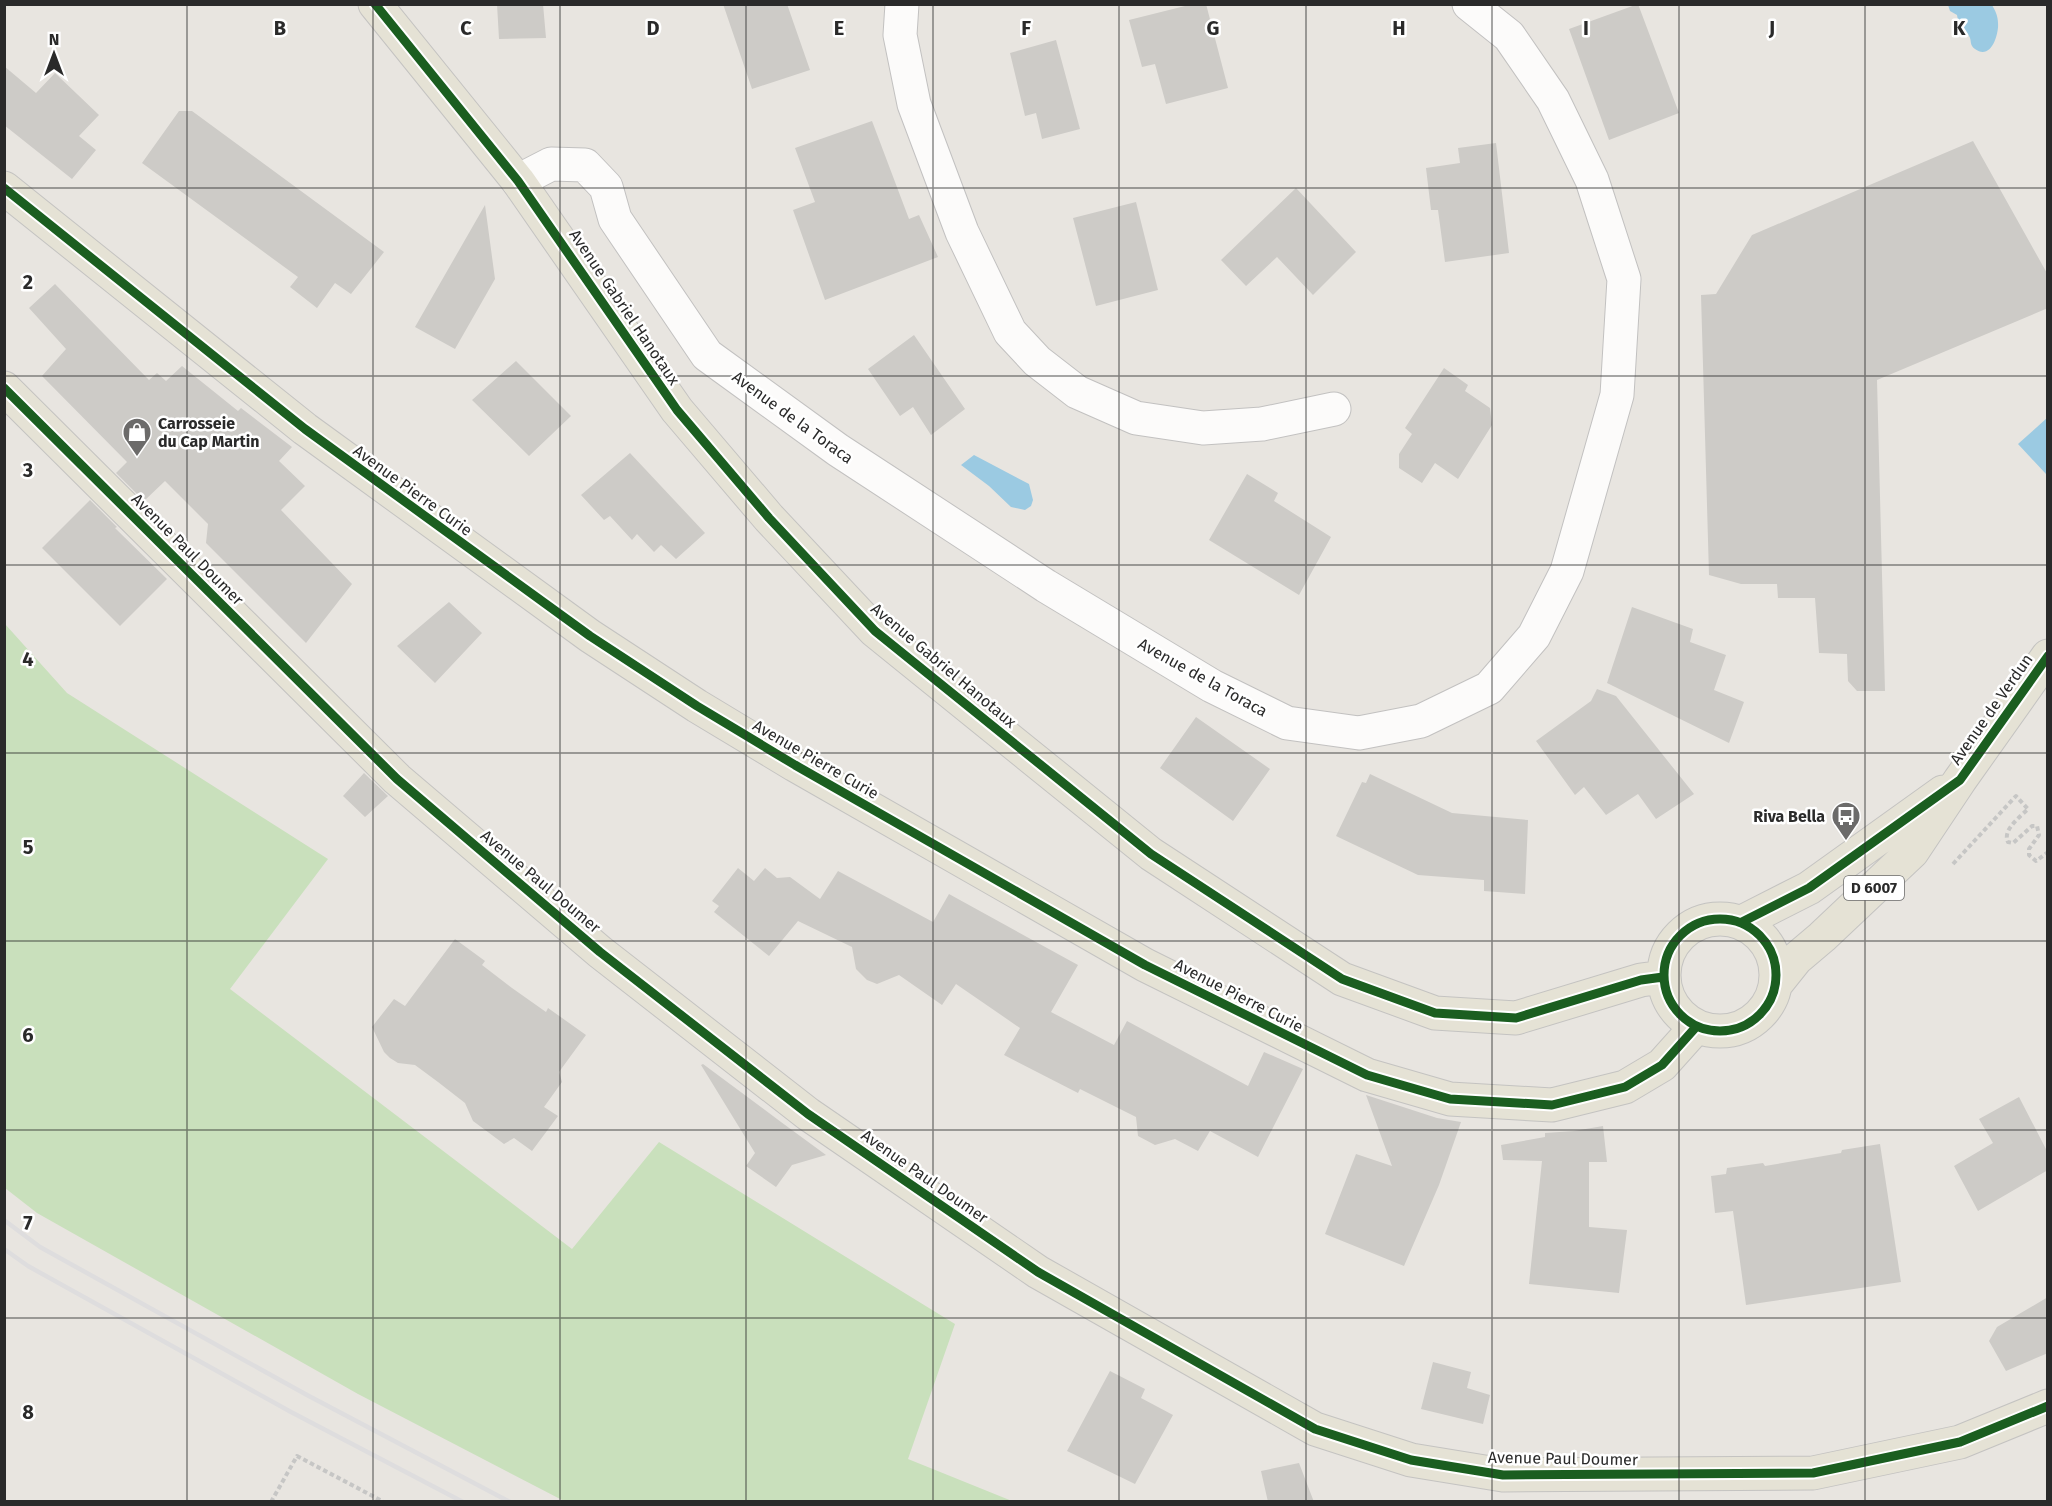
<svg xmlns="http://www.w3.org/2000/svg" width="2052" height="1506" font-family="'Fira Sans',sans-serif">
<rect width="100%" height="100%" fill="#e8e5e0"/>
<path fill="#c9e0bc" d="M 5,624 L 67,693 L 328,859 L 230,989 L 572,1249 L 659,1142 L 955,1324 L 908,1459 L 1012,1501 L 564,1501 L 358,1394 L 37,1213 L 5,1188 Z"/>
<path fill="#9bcae2" d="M 1992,5 C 1995,10 1998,16 1998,23 C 1999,34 1991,61 1975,49 C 1969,45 1972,40 1969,36 C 1967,32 1961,30 1959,26 L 1957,15 L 1950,11 L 1948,5 Z
M 2047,418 L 2048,473 L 2046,474 L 2018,444 Z
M 974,455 L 1029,484 L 1033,500 L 1031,506 L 1025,510 L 1011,507 L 989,486 L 961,465 Z"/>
<path fill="#cdcbc7" d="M 497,4 L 543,4 L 546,38 L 499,39 Z
M 723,4 L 787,4 L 810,70 L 752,89 Z
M 1193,4 L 1206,4 L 1228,88 L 1166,104 L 1155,64 L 1142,67 L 1129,20 Z
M 1638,4 L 1679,113 L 1609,140 L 1569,29 Z
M 1056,40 L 1080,129 L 1042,139 L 1036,113 L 1025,116 L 1010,53 Z
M 4,66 L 36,93 L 55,73 L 99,115 L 79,136 L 96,150 L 72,179 L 4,125 Z
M 179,111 L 192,111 L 384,252 L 351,294 L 335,283 L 317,308 L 290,287 L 298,277 L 142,163 Z
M 872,121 L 909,219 L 919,215 L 938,257 L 825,300 L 793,210 L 815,202 L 795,148 Z
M 1973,141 L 2048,275 L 2048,308 L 1877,380 L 1885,691 L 1857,691 L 1848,681 L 1847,654 L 1819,653 L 1815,598 L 1778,598 L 1777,584 L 1741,584 L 1709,575 L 1701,295 L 1716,294 L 1752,235 Z
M 1496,143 L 1509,253 L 1445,262 L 1438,210 L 1431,210 L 1426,168 L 1460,163 L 1458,148 Z
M 1296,188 L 1356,252 L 1313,295 L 1277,257 L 1246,286 L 1221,260 Z
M 1136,202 L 1158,290 L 1096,306 L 1073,218 Z
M 485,205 L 495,279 L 455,349 L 415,327 Z
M 55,284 L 149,380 L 157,373 L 166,381 L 182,366 L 238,411 L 241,408 L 292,447 L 279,461 L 305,486 L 281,510 L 352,584 L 306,643 L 206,543 L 208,524 L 165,481 L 144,501 L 116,473 L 127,462 L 42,376 L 66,349 L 29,308 Z
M 914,335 L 965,409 L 931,435 L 913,407 L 900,416 L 868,369 Z
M 516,361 L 571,416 L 529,456 L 472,400 Z
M 1444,368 L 1468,385 L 1465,391 L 1490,408 L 1492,425 L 1458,479 L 1435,463 L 1422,483 L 1399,468 L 1399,454 L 1412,434 L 1405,428 Z
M 630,453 L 705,533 L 676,559 L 661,545 L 654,552 L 637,534 L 632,540 L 610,516 L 604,520 L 581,495 Z
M 1247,474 L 1278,493 L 1274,501 L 1331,537 L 1299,595 L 1209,540 Z
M 90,500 L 117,527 L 115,528 L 167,579 L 120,626 L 42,548 Z
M 449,602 L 482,633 L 435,683 L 397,646 Z
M 1632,607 L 1693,629 L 1690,642 L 1726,655 L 1714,690 L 1744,702 L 1729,743 L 1607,683 Z
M 1597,689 L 1616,696 L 1694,794 L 1656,819 L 1638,794 L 1606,815 L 1584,787 L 1575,795 L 1536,741 L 1591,701 Z
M 1196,717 L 1270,769 L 1233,821 L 1160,768 Z
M 364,773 L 388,796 L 365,817 L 343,796 Z
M 1370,774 L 1452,813 L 1528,820 L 1525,894 L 1484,891 L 1484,880 L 1418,875 L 1336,836 L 1362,782 L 1366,783 Z
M 738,868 L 754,881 L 765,868 L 777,878 L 790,877 L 820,899 L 838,871 L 933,922 L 949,894 L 1078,965 L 1051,1012 L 1114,1045 L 1127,1021 L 1248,1086 L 1264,1052 L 1303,1069 L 1258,1157 L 1210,1131 L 1198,1151 L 1175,1139 L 1155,1145 L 1138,1136 L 1136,1117 L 1080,1089 L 1078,1093 L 1004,1055 L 1020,1028 L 956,984 L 942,1005 L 899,975 L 877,984 L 867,980 L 856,969 L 852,947 L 798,921 L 769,956 L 714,912 L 719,906 L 712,901 Z
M 455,939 L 485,961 L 482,965 L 512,988 L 546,1012 L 548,1008 L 586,1035 L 559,1072 L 562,1082 L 544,1107 L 558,1116 L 532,1151 L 514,1138 L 504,1144 L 473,1121 L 465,1103 L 438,1082 L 415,1065 L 398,1063 L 390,1058 L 384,1052 L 372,1027 L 394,999 L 405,1006 Z
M 703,1064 L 781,1122 L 826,1155 L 792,1165 L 776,1187 L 746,1166 L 755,1153 L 701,1065 Z
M 1366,1095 L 1437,1118 L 1461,1122 L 1439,1185 L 1404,1266 L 1325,1234 L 1356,1154 L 1392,1166 Z
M 2019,1097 L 2048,1153 L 2048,1170 L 1978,1211 L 1954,1166 L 1993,1143 L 1979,1119 Z
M 1603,1126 L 1607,1162 L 1589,1162 L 1589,1227 L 1627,1230 L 1619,1293 L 1529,1284 L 1542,1161 L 1503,1160 L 1501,1145 L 1545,1137 L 1545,1133 L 1574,1131 Z
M 1880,1144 L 1901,1282 L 1746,1305 L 1733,1211 L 1715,1213 L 1711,1176 L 1726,1174 L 1727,1168 L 1763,1163 L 1765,1166 L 1841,1153 L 1842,1150 Z
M 2048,1297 L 2048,1353 L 2006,1371 L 1989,1341 L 1997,1327 Z
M 1433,1362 L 1471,1372 L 1467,1388 L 1490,1395 L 1483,1424 L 1421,1409 Z
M 1110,1371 L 1145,1389 L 1141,1398 L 1173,1415 L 1135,1484 L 1067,1451 Z
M 1299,1463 L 1314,1502 L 1268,1502 L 1261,1471 Z"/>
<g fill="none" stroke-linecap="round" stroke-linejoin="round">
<g stroke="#c2c1c0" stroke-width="35">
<path id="minor" d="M 902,4 L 900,35 L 914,104 L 962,232 L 1010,332 L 1037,361 L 1077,392 L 1136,418 L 1203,428 L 1262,424 L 1334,409
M 518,181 L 551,164 L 585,165 L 606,187 L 615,219 L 707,355 L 838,450 L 1046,586 L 1212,686 L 1287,723 L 1359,733 L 1421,721 L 1489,688 L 1534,636 L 1567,571 L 1617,395 L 1624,279 L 1592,180 L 1553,100 L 1509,36 L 1469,4"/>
</g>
<g stroke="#c4c3c1" stroke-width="35">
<path id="major" d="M 375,4 L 518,181 L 677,410 L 769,518 L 875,631 L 1151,854 L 1342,979 L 1435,1013 L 1516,1018 L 1641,980 L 1663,977
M 4,188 L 305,429 L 590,636 L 697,706 L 795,765 L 1145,965 L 1367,1075 L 1450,1099 L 1552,1105 L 1625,1087 L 1662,1065 L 1696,1027
M 4,388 L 397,779 L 600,952 L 808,1114 L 1038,1272 L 1315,1429 L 1411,1460 L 1503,1475 L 1813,1473 L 1960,1442 L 2048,1406
M1664 975a56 56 0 1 1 112 0a56 56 0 1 1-112 0Z
M 1742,922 L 1809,888 L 1943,792
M 1776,984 L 1796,959 L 1822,937 L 1912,852 L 1960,780 L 2048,656"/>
</g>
<path stroke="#c6c6c5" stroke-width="4" stroke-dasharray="4.5 3" stroke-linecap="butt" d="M 1953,864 L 2016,796 L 2028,809 C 2020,817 2002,830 2008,842 L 2013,843 L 2032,826 L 2037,826 L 2039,835 L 2029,849 L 2029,855 L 2036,861 L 2048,852
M 271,1502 L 297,1456 L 384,1502"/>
<use href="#minor" stroke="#fcfbfa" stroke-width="33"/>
<use href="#major" stroke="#e5e2d5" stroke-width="33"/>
<path stroke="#deddde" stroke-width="4.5" d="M 4,1220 L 40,1247 L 307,1395 L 510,1502
M 4,1249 L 28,1266 L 291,1412 L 463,1502"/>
<g stroke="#fff" stroke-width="13">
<path id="cycleway" d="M 375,4 L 518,181 L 677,410 L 769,518 L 875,631 L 1151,854 L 1342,979 L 1435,1013 L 1516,1018 L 1641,980 L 1663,977
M 4,188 L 305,429 L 590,636 L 697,706 L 795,765 L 1145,965 L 1367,1075 L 1450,1099 L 1552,1105 L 1625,1087 L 1662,1065 L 1696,1027
M 4,388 L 397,779 L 600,952 L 808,1114 L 1038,1272 L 1315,1429 L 1411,1460 L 1503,1475 L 1813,1473 L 1960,1442 L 2048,1406
M1664 975a56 56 0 1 1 112 0a56 56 0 1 1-112 0Z
M 1742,922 L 1809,888 L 1960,780 L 2048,656"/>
</g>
<use href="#cycleway" stroke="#1b5e20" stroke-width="9"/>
</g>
<path fill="none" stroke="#2a2a2a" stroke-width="1.5" stroke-opacity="0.55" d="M 187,4 L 187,1502M 373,4 L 373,1502M 560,4 L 560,1502M 746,4 L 746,1502M 933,4 L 933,1502M 1119,4 L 1119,1502M 1306,4 L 1306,1502M 1492,4 L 1492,1502M 1679,4 L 1679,1502M 1865,4 L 1865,1502M 4,188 L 2048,188M 4,376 L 2048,376M 4,565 L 2048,565M 4,753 L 2048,753M 4,941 L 2048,941M 4,1130 L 2048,1130M 4,1318 L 2048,1318"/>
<defs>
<g id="shop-pin" transform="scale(1.5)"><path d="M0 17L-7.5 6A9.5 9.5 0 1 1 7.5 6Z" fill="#6c6b6a" stroke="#fff"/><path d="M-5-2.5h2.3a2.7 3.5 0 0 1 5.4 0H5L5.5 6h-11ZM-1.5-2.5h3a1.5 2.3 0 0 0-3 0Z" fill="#fff"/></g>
<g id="bus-pin" transform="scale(1.5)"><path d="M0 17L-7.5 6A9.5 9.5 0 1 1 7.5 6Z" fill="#6c6b6a" stroke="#fff"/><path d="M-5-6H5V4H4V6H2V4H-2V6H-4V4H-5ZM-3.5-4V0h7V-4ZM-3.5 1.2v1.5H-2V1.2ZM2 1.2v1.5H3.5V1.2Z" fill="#fff"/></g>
</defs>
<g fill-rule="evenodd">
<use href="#shop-pin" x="137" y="432"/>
<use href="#bus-pin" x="1846" y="816"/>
</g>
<g text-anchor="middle" stroke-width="5" stroke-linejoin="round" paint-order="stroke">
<rect fill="#fff" stroke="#6a6a6a" stroke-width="1.5" x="1844" y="876" width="60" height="24" rx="4.5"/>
<g font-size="15" font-weight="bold" fill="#2a2a2a">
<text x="1874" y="893">D 6007</text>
</g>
<g font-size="16" fill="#2a2a2a" stroke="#fff">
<text transform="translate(625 307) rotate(56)" y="6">Avenue Gabriel Hanotaux</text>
<text transform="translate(793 417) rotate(36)" y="6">Avenue de la Toraca</text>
<text transform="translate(413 490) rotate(36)" y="6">Avenue Pierre Curie</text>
<text transform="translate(188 549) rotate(45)" y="6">Avenue Paul Doumer</text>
<text transform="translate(944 665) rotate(40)" y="6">Avenue Gabriel Hanotaux</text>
<text transform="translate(1203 677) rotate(29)" y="6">Avenue de la Toraca</text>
<text transform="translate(1991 709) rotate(-55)" y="6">Avenue de Verdun</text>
<text transform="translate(816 759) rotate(30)" y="6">Avenue Pierre Curie</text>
<text transform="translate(541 881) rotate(40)" y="6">Avenue Paul Doumer</text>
<text transform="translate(1239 995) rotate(27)" y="6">Avenue Pierre Curie</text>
<text transform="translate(925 1176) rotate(35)" y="6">Avenue Paul Doumer</text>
<text transform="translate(1563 1458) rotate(1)" y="6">Avenue Paul Doumer</text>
</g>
<g font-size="16" font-weight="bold" fill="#2a2a2a" stroke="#fff" text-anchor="start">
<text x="158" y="429">Carrosseie<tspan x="158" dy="18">du Cap Martin</tspan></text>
<text x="1825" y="822" text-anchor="end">Riva Bella</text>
</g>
</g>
<g font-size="20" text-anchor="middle" font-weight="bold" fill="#2a2a2a" stroke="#fff" stroke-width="5" stroke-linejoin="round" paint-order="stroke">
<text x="280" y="35">B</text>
<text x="466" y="35">C</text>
<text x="653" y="35">D</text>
<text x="839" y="35">E</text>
<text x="1026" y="35">F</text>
<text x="1213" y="35">G</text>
<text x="1399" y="35">H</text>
<text x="1586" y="35">I</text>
<text x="1772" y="35">J</text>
<text x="1959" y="35">K</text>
<text x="28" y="289">2</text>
<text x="28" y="477">3</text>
<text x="28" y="666">4</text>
<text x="28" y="854">5</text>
<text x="28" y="1042">6</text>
<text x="28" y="1230">7</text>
<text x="28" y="1419">8</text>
</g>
<rect width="2052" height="1506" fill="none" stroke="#2a2a2a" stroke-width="12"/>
<g transform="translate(54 54)" stroke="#ffffff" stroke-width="4.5" paint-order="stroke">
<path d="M0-4.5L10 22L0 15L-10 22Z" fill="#2a2a2a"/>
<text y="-9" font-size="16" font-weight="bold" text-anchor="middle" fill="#2a2a2a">N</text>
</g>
</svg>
